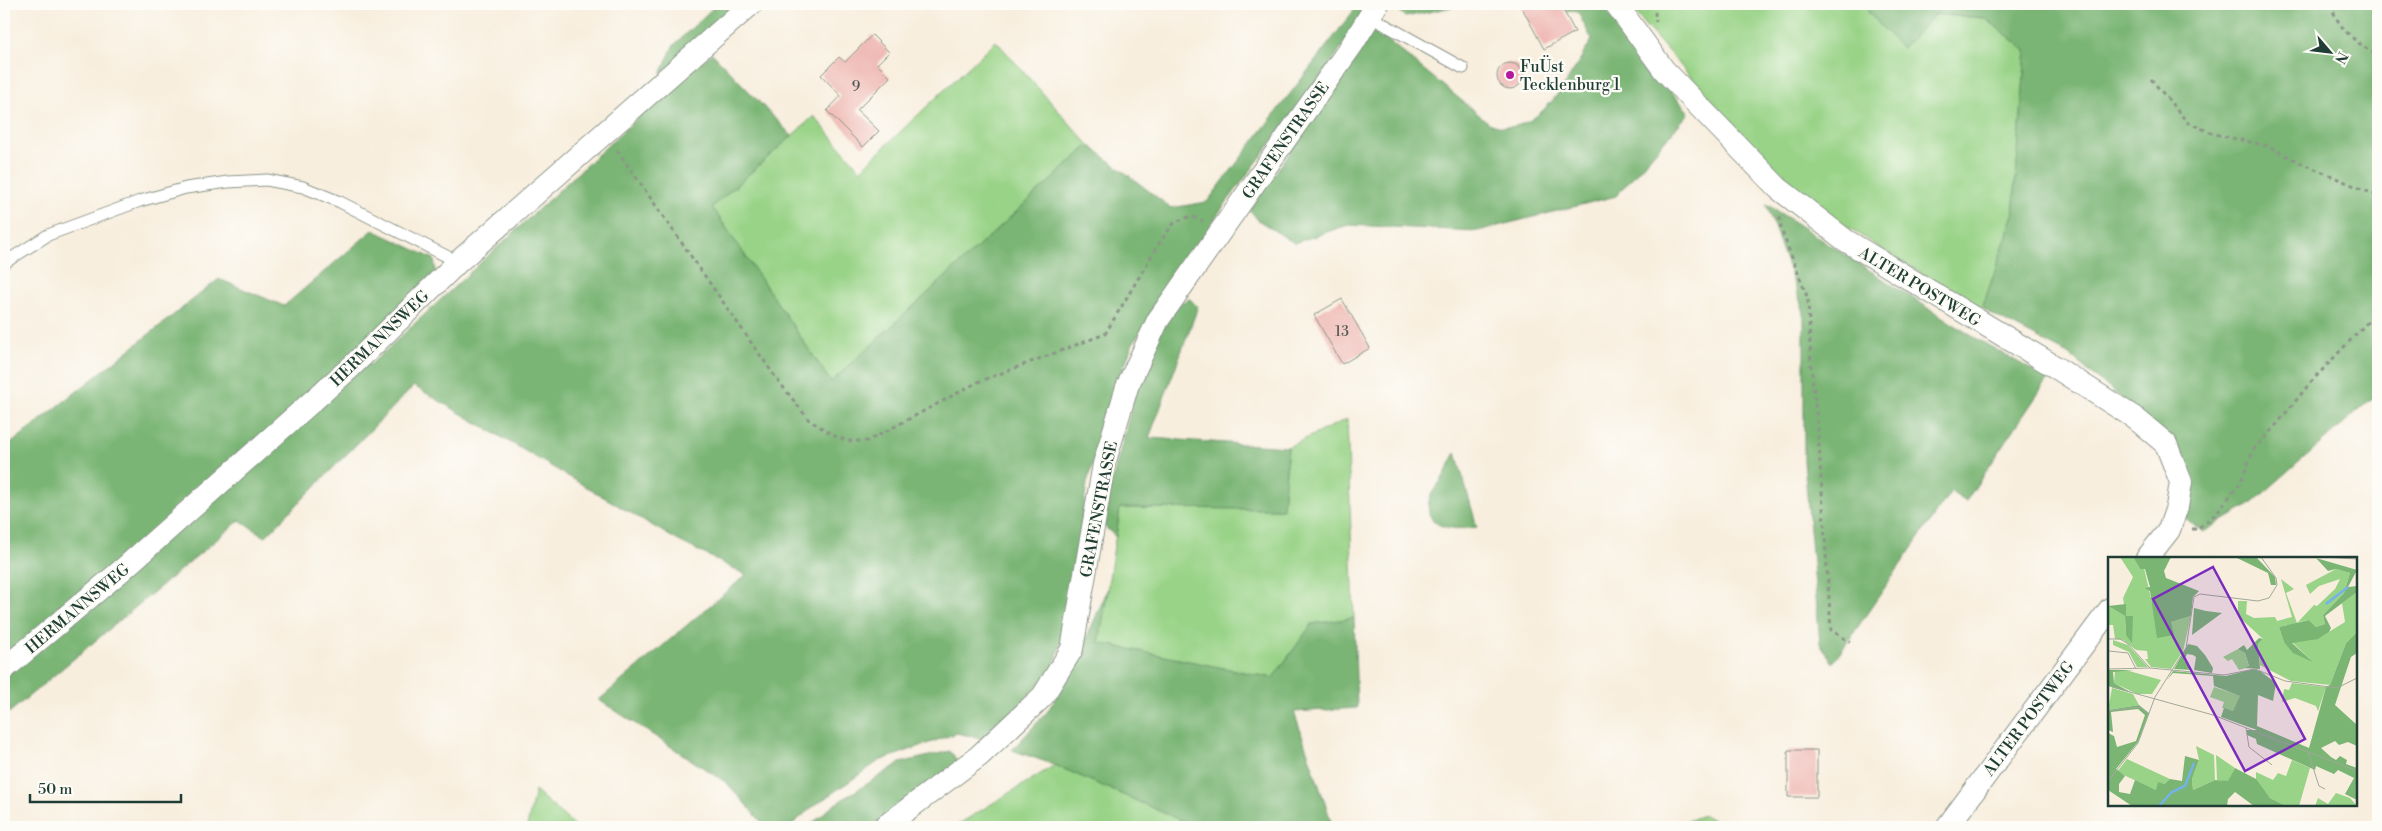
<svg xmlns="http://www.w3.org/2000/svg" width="2382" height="831" font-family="'Libre Bodoni',serif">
<rect width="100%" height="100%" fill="#fdfcf7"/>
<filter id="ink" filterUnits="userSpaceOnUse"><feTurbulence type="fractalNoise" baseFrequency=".02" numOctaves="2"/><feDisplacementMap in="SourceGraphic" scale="10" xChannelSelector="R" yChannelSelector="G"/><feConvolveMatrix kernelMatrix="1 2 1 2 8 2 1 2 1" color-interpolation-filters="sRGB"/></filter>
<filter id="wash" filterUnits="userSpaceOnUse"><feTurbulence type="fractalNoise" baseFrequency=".0096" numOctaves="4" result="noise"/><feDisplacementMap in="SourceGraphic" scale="20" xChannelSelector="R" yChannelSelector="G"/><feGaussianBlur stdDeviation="1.12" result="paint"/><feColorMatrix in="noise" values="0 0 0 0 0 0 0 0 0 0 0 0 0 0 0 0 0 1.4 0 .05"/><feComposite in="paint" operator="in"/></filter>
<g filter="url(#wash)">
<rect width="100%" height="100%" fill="#f8eede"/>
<path fill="#99d387" stroke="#5c885e" d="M 1630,4 L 1874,4 L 1867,10 L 1985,18 L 2026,50 L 2013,217 L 1982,309 C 1915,268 1843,231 1785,178 C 1734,131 1690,75 1644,24 Z
M 996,41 L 1089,145 L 831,382 L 712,207 L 814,116 L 860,170 Z
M 1347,419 L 1354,618 L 1312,624 L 1273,678 L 1099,643 L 1120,508 L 1282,509 L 1288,447 Z
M 1055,765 L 1196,827 L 954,827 Z
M 535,791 L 576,827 L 527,827 Z
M 1704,815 L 1725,827 L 1672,827 Z"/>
<path fill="#7ab574" stroke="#4c7954" d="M 717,4 L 743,4 L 661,74 L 673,46 Z
M 1359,4 L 1371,4 L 1321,77 L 1220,211 L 1132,345 L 1108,410 L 1087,483 L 1066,628 L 1053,668 L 989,740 L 957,733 L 879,761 L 815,805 L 789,827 L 766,827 L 727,783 L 599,700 L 746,575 L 677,540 L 414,386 L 265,537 L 240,520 L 4,717 L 4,449 L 219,279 L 284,306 L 373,230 L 434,259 L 436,274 L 351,355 L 370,365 L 647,109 L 712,53 L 792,136 L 712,207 L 831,382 L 1089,145 L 1171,208 L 1207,202 Z
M 1392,4 L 1466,4 L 1405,17 Z
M 1561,4 L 1601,4 L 1689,113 L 1616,196 L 1478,231 L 1348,225 L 1294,243 L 1258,220 L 1250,210 L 1372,33 L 1380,34 L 1489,123 C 1539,144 1570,74 1592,40 L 1578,12 L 1565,10 Z
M 1874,4 L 2378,4 L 2378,393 L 2250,505 L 2203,532 L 2183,516 L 2169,438 L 2068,354 L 1982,309 L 2013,217 L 2026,50 L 1985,18 L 1935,14 L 1902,49 L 1867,11 Z
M 1766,204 L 1972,336 L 2048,379 L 1966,501 L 1951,491 L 1833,663 L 1820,643 L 1804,461 L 1804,312 Z
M 1190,299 L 1198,307 L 1149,438 L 1288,447 L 1283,509 L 1120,508 L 1116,537 L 1104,526 L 1112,482 L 1135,394 L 1160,331 L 1180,303 Z
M 1456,453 L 1477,527 C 1458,530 1423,531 1429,501 C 1431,491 1439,485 1443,477 C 1448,469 1451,461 1456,453 Z
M 1108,589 L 1099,643 L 1273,678 L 1312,624 L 1354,618 L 1357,708 L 1294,712 L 1333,827 L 1196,827 L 1055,765 L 1012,750 L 1047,712 L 1070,675 Z
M 950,751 L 957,760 L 949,771 L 872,827 L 808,827 L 835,804 L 900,763 Z"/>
<g id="blocks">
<path fill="#eeb2ae" d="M 1520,4 L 1560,4 L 1575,32 L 1544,49 Z
M 872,35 L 889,52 L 877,64 L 890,77 L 857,110 L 879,131 L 863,147 L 827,111 L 841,96 L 821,75 L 839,57 L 845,62 Z
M1497 76a13 13 0 1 1 26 0a13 13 0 1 1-26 0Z
M 1342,299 L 1370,348 L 1342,364 L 1314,315 Z
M 1788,750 L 1817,750 L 1817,797 L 1788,797 Z"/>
</g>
</g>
<g filter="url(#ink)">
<use href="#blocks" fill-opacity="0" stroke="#8c9689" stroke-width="1"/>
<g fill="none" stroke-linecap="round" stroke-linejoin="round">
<g stroke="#8c9689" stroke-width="13">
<path id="service" d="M 1369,16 L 1463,68
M 4,263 L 48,235 L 140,201 L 186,188 L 228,182 L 267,180 L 303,187 L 340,202 L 458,262"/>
</g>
<g stroke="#8c9689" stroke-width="24">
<path id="minor" d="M 1616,4 L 1664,70 L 1778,188 L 1845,240 L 2052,365 L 2135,418 L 2166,444 L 2181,482 L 2177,507 L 2169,530 L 2147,558
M 4,669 L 122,570 L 351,367 L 458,262 L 751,4
M 884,827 L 979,756 L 1043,696 L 1072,649 L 1104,464 L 1127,387 L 1158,320 L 1352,45 L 1377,4
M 1947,827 L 2110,609"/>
</g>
<path stroke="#8c9689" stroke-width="3" stroke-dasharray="4 4" stroke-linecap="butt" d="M 1654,4 L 1656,22
M 2331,4 C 2336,27 2358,45 2378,55
M 2151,79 L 2187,122 L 2214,134 L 2268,146 L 2301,163 L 2378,196
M 617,150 L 776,378 L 809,420 L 833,435 L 848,441 L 868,441 L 978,382 L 1105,334 L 1160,242 L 1175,222 L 1191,216 L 1203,221
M 1780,217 L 1781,229 L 1808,299 L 1811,366 L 1818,430 L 1831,630 L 1850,642
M 2192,529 L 2197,529 L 2217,513 L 2240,483 L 2254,449 L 2277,424 L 2310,383 L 2378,311"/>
<use href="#service" stroke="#fff" stroke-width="11"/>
<use href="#minor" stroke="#fff" stroke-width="22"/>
</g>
</g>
<circle fill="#b5179e" stroke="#fdfcf7" stroke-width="2" cx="1510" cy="75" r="5"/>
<g text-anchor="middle" stroke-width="4.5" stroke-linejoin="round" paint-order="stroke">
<g font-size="14" fill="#535a52">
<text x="856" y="91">9</text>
<text x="1342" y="336">13</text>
</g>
<g font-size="16" fill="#1f3d34" stroke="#fdfcf7" text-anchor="start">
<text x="1520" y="72">FuÜst<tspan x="1520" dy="18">Tecklenburg 1</tspan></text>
</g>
<g font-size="16" fill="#1f3d34" stroke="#fdfcf7">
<text transform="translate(1285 140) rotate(-55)" y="6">GRAFENSTRASSE</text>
<text transform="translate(1920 286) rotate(31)" y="6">ALTER POSTWEG</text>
<text transform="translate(379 338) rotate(-44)" y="6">HERMANNSWEG</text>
<text transform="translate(1098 509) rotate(-79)" y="6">GRAFENSTRASSE</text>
<text transform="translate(77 608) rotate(-40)" y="6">HERMANNSWEG</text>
<text transform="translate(2028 718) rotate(-53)" y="6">ALTER POSTWEG</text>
</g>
</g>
<g transform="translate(2108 557)">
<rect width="249" height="249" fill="#f8eede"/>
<path d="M 12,0 L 25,0 L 32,12 L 36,11 L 44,46 L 63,73 L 63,65 L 83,59 L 75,94 L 63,112 L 43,110 L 37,102 L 40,102 L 39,94 L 28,93 L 15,83 L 7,82 L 5,68 L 0,68 L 0,49 L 17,59 L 18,78 L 24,59 L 18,59 L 15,41 L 25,20 ZM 228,12 L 242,16 L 236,36 L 215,58 L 217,67 L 208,70 L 201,63 L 190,65 L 206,48 L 209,49 L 227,32 L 232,22 L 211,29 L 202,37 L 198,28 ZM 173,22 L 186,32 L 178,36 L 189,66 L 171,70 L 176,85 L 203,103 L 184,85 L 211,81 L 237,65 L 234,46 L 249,35 L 249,75 L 238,86 L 222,128 L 183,124 L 152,108 L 150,87 L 155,82 L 130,59 L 130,44 L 139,44 L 138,57 L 146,61 L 167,60 L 169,64 L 184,60 ZM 5,83 L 20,88 L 40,110 L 29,110 L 21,95 L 5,88 ZM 130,92 L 137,96 L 141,110 L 131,113 L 124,102 L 120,104 L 115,100 ZM 7,113 L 21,114 L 53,123 L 44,137 L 29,137 L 6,126 ZM 184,126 L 218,130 L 210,154 L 208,149 L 187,141 L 174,145 L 176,132 L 181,133 ZM 106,130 L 133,139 L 125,154 L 114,151 L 116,145 L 102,140 ZM 4,131 L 25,137 L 31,148 L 0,153 ZM 88,189 L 106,198 L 107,223 L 85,233 L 84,222 L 91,203 ZM 108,198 L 127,211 L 120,225 L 109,223 ZM 19,202 L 62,222 L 48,233 L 9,215 ZM 184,203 L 202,211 L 191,249 L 178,249 L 162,241 L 148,225 L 148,215 L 165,223 L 170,216 L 178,219 ZM 228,236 L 242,241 L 249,249 L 207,249 L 210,241 L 220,247 Z" fill="#99d387"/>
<path d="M 25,0 L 63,0 L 56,14 L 58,21 L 91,34 L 85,40 L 83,59 L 63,65 L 66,78 L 49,81 L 42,34 L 37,31 L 42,30 L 37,12 L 32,12 ZM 127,0 L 148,0 L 167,20 L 168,28 L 163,28 L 160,16 ZM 208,1 L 249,13 L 240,30 L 249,29 L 249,35 L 217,59 L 223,71 L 221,75 L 210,82 L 184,86 L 205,105 L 185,96 L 176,85 L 171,70 L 201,63 L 208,70 L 217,67 L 215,58 L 236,36 L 242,16 L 228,12 L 220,14 ZM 18,47 L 18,59 L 25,59 L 24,86 L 18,78 L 17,59 L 0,49 ZM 86,51 L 98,54 L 114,56 L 84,78 ZM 249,75 L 249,96 L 243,100 L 227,148 L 249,168 L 249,189 L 240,185 L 231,188 L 227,184 L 213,191 L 223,200 L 228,203 L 232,199 L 239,203 L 238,207 L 249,211 L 249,243 L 237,237 L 246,221 L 230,213 L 226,217 L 208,209 L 207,213 L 149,187 L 148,182 L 139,178 L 139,173 L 149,173 L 113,160 L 116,151 L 125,154 L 132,139 L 106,129 L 105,119 L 65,116 L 59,123 L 65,114 L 118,119 L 145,112 L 152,114 L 168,126 L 165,144 L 150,138 L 149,169 L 201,191 L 218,130 L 222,128 L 238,86 ZM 151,81 L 155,82 L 150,87 L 152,112 L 137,111 L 141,109 L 137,96 L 130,92 L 136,88 L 139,93 ZM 80,87 L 89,89 L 97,98 L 105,111 L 104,116 L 86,113 L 88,100 L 85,98 L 79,97 L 76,103 L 84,113 L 66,112 ZM 0,113 L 26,113 L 5,115 L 6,126 L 24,136 L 0,129 ZM 31,148 L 41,156 L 30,185 L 8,212 L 17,219 L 11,227 L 11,235 L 22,237 L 27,223 L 48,233 L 50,225 L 56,227 L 62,222 L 74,224 L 77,199 L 91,203 L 84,222 L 85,233 L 107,223 L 120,224 L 127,211 L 148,222 L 162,241 L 178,249 L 146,249 L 127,235 L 120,242 L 119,249 L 24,249 L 0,233 L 0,176 L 6,179 L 9,190 L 28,184 L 37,158 L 30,152 L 3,155 L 5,175 L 0,173 L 0,153 Z" fill="#7ab574"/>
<path fill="none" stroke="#74b2e7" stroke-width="2.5" d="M 218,47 L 240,30M 51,249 L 64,235 L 77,229 L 86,206"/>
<path fill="none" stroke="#a1a79a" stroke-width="1" d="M 215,0 L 249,2M 0,82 L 12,82 L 20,87 L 42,111M 1,94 L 20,96 L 28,112M 0,112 L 42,111 L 116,118 L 147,112 L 177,124 L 229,131 L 249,121M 4,130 L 105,158 L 249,214M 0,154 L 32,150 L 41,157M 138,171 L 141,190 L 164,208M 200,195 L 211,229 L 217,232M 0,224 L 30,186 L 47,140 L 78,91 L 86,40 L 92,37 L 150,44 L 161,41 L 169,28 L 168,21 L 153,0"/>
<path fill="#7b2cbf" fill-opacity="0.15" stroke="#7b2cbf" stroke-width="2.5" d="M 105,10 L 197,182 L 137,214 L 45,42 Z"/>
<rect width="249" height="249" fill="none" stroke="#1f3d34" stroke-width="2.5"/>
</g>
<rect width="2382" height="831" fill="none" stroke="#fdfcf7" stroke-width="20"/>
<g transform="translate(2330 52) rotate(118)" stroke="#fdfcf7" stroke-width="4" paint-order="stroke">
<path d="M0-4L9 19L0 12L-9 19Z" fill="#1f3d34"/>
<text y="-8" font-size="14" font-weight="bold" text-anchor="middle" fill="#1f3d34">N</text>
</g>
<path d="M30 794v8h151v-8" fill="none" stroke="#1f3d34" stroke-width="2.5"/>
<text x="38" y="794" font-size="15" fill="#1f3d34" stroke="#fdfcf7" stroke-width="4" paint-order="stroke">50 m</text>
</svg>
